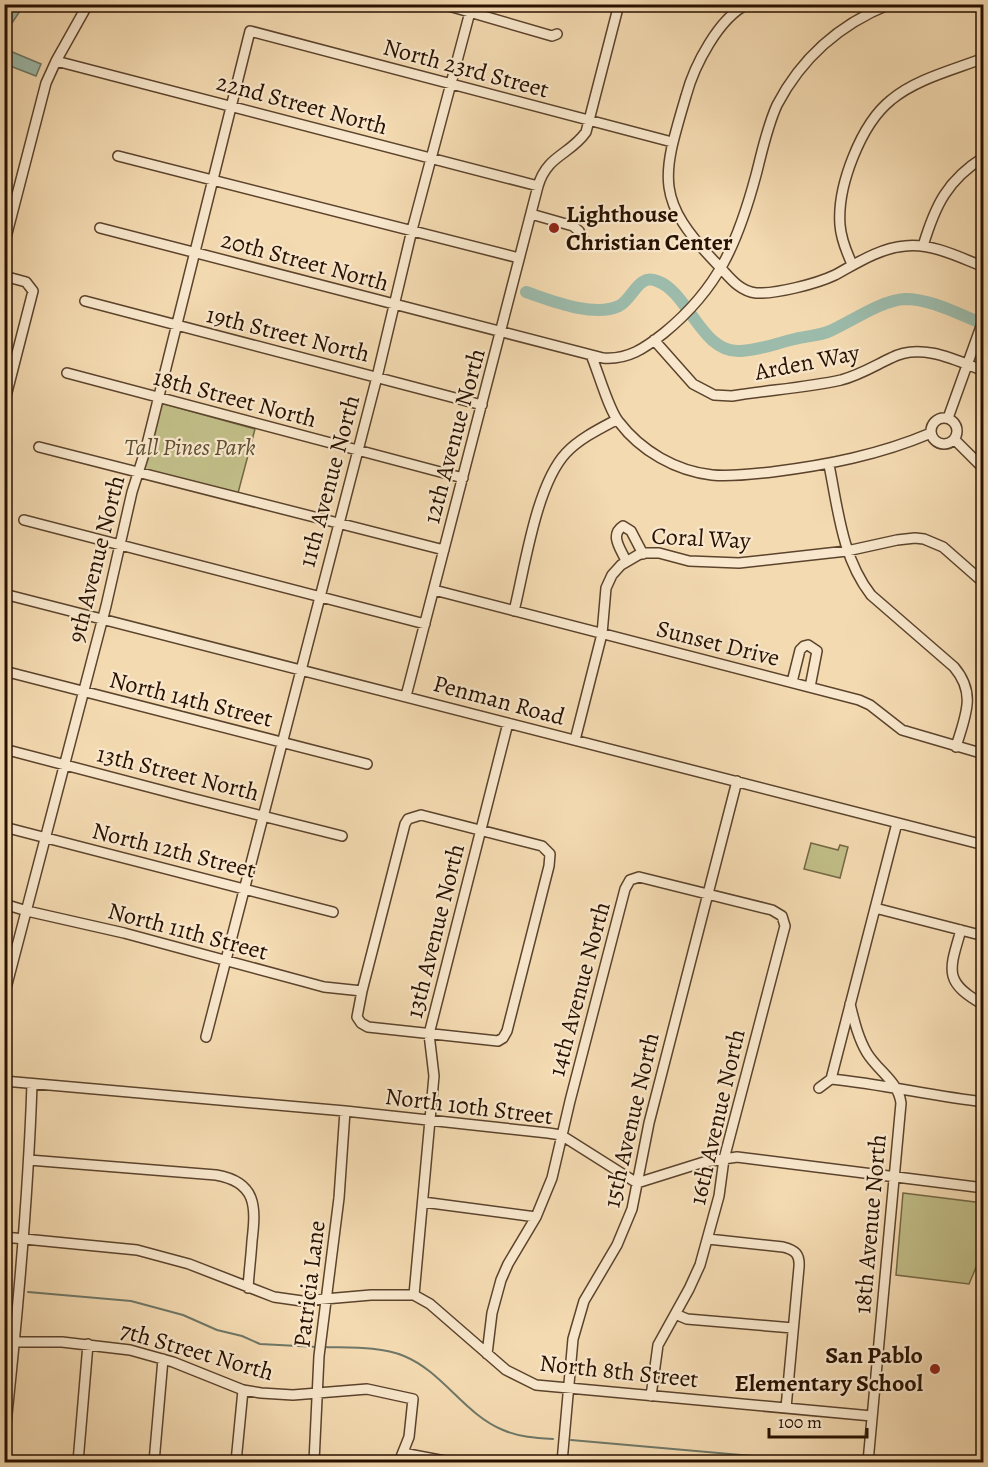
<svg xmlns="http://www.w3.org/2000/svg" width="988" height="1467" font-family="Alegreya,serif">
<rect width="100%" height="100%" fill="#f4dab1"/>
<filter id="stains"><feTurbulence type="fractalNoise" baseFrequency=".00333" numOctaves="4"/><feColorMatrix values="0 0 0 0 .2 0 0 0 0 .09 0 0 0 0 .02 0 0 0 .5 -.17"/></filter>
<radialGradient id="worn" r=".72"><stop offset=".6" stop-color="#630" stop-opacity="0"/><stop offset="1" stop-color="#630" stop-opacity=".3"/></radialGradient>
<path fill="#c1be88" stroke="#746844" stroke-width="1.5" d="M 161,403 L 255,429 L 238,493 L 143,470 Z
M 811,843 L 838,850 L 840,845 L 848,847 L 840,878 L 804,869 Z
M 903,1193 L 983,1203 L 983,1269 L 977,1265 L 969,1284 L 896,1275 Z"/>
<path fill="#9cbbab" stroke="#6e7767" stroke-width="1.5" d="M 4,5 L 24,5 L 8,29 L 5,29 Z
M 10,51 L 41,64 L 36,76 L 5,64 Z"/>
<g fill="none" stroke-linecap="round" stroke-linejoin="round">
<path stroke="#6e7767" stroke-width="2" d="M 4,1290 L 10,1291
M 28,1292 L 131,1301 L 183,1315 L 217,1330 L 242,1336 L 260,1344 L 317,1347
M 322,1347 C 348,1348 380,1346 404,1356 C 443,1372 464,1414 503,1430 C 519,1437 536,1438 553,1439
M 571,1440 L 821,1462"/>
<path stroke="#9cbbab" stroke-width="12" d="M 526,292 C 550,300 593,318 619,306 C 633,299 638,273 657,281 C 689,292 701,354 741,351 C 760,350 777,343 795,339 C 806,336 819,336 830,331 C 852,321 882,300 905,299 C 932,299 960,315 984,324"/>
<g stroke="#5b432c" stroke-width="12">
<path id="minor" d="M 442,4 L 552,36 L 557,34
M 748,4 C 719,17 694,66 686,96 C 662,177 654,199 717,264 C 728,275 738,291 756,293 C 776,294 816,284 835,275 C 857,263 880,248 905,246 C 932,243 959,257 984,267
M 780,4 L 780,5
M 56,61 L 538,186
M 118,156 L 519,258
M 531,214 L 573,226 L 579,231 L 586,245
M 100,228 L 603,358 C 628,360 645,348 664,333 C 719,288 738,242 756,175 C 762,152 767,127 777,105 C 802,57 840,24 890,4
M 4,245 L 46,83 L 56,61 L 88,4
M 923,246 C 935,206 947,180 984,157
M 852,264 C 846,251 841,239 840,225 C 837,186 861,124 891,100 C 916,79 953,70 984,58
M 4,276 L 26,282 L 33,291 L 4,404
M 85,301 L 482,405
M 654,340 L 693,384 L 714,395 L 732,396 C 768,390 805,388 841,380 C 860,375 874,366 891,358 C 920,342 956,360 984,371
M 591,355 C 598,371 609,411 619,422 C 641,451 676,471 712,475 C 732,477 752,474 772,472 C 827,465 879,455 931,433
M 67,373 L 463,478
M931 431a13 13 0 1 1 26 0a13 13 0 1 1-26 0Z
M 948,418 L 984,318
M 955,440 L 984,469
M 39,447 L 444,550
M 829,465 C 838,509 842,558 871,595 L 954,667 C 977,694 965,716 956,747
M 24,520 L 425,624
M 626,561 C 621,549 609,535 623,526 L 631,531 L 643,554
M 434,590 L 859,700 L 870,705 L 902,730 L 984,754
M 4,594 L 984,845
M 514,611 C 525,567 536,485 566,453 C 579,439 599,429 616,420
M 4,671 L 367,764
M 792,682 L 800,650 L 804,646 L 808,645 L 817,651 L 810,687
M 406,696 L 538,186 C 547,155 570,155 586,132 L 619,4
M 575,740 L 602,634 L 606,588 L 612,575 L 621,565 L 638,555 L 645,553 L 659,553 L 689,561 L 739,563 L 847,551 L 897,540 L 915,538 L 924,539 L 943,547 L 984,583
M 4,749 L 187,797 L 342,836
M 421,815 L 542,846 L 550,854 L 549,866 L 507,1031 L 503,1038 L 498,1041 L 368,1027 L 361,1023 L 357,1017 L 362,991 L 405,824 L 408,819 Z
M 4,827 L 333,912
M 4,904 L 27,911 L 124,933 L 302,981 L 324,987 L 362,991
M 875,908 L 984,936
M 961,930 C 949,971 943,982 984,1005
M 5,992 L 106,606 L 132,492 L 146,448 L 250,31 L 672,142
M 850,1004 C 854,1020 858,1038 867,1053 C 878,1071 898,1081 901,1103 L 868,1462
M 206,1037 L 377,377 L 412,230 L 470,12
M 831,1079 L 897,823
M 831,1079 C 882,1084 932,1096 984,1102
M 4,1081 L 345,1111 L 548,1133 L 561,1135 L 637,1183 L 704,1162 L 737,1157 L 984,1188
M 819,1088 L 831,1079
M 29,1160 L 216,1175 C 257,1182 256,1207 252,1241 C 251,1257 249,1272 248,1288
M 423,1202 L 536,1217
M 4,1237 L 137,1250 L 189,1264 L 274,1297 L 302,1301 L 371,1295 L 414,1295 L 430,1304 L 506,1370 L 536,1385 L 872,1416
M 708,1239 L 783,1247 C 795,1250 800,1254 799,1267 L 786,1408
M 414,1295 L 434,1076 L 429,1034 L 508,723
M 675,1314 L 687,1319 L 793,1328
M 4,1342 L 62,1342 L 130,1350 L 173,1362 L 243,1390 L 261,1393 L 293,1395 L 367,1389 L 413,1399 L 409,1437 L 399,1462
M 487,1354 L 492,1313 L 501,1280 L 508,1264 L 536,1217 L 552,1178 L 570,1101 L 625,889 L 630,880 L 639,877 L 772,910 L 782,916 L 785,926 L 724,1159 L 719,1196 L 700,1265 L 689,1289 L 658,1345 L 651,1396
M 4,1442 C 17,1323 28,1204 32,1084
M 403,1453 L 450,1462
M 78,1462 L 88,1344
M 154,1462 L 163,1359
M 236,1462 L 243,1390
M 314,1462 L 319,1356 L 339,1198 L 345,1111
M 562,1462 L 573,1339 L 584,1301 L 617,1245 L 632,1209 L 649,1123 L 737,781"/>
</g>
<use href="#minor" stroke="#f8e7cc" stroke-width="9"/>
</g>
<g fill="#8f2418" stroke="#f8e7cc" stroke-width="2">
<circle cx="554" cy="228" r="6"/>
<circle cx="935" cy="1369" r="6"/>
</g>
<g text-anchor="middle" stroke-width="4.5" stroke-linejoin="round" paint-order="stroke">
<g font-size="24" fill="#281100" stroke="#f8e7cc">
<text transform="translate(466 68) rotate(15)" y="8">North 23rd Street</text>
<text transform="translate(302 104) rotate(15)" y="8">22nd Street North</text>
<text transform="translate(305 261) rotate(15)" y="8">20th Street North</text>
<text transform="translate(288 334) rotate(14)" y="8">19th Street North</text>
<text transform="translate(807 362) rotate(-11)" y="8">Arden Way</text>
<text transform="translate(235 398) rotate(15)" y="8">18th Street North</text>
<text transform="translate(454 436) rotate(-75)" y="8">12th Avenue North</text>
<text transform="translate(329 481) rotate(-75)" y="8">11th Avenue North</text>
<text transform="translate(701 538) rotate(3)" y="8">Coral Way</text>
<text transform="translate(96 559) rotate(-76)" y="8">9th Avenue North</text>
<text transform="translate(718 643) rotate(14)" y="8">Sunset Drive</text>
<text transform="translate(191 699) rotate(14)" y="8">North 14th Street</text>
<text transform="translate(499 700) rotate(15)" y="8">Penman Road</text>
<text transform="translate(178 773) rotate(14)" y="8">13th Street North</text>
<text transform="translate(174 850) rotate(14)" y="8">North 12th Street</text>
<text transform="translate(188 931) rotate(15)" y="8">North 11th Street</text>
<text transform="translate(435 931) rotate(-76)" y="8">13th Avenue North</text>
<text transform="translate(579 989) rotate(-75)" y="8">14th Avenue North</text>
<text transform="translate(469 1106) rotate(7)" y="8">North 10th Street</text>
<text transform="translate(717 1117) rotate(-77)" y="8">16th Avenue North</text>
<text transform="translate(631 1120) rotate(-77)" y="8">15th Avenue North</text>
<text transform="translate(870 1224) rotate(-85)" y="8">18th Avenue North</text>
<text transform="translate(309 1284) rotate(-83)" y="8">Patricia Lane</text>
<text transform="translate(197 1351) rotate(16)" y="8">7th Street North</text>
<text transform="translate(619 1371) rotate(6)" y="8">North 8th Street</text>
</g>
<g font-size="24" font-weight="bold" fill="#281100" stroke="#f8e7cc" text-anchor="start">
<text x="566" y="222">Lighthouse<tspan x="566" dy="28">Christian Center</tspan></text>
<text x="923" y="1363" text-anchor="end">San Pablo<tspan x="923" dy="28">Elementary School</tspan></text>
</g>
<g font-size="24" font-style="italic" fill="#5e4e30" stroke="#f8e7cc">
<text x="190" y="455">Tall Pines Park</text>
</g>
</g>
<rect width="988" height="1467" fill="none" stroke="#f4dab1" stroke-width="24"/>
<rect x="6" y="6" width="976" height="1455" fill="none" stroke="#281100" stroke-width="3"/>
<rect x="12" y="12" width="964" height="1443" fill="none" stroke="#281100" stroke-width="1.5"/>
<path d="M769 1428v9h98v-9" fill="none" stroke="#281100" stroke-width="3"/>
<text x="778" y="1428" font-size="18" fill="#281100" stroke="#f8e7cc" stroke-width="4.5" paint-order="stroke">100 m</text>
<rect width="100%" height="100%" filter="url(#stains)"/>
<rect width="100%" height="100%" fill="url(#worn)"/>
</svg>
